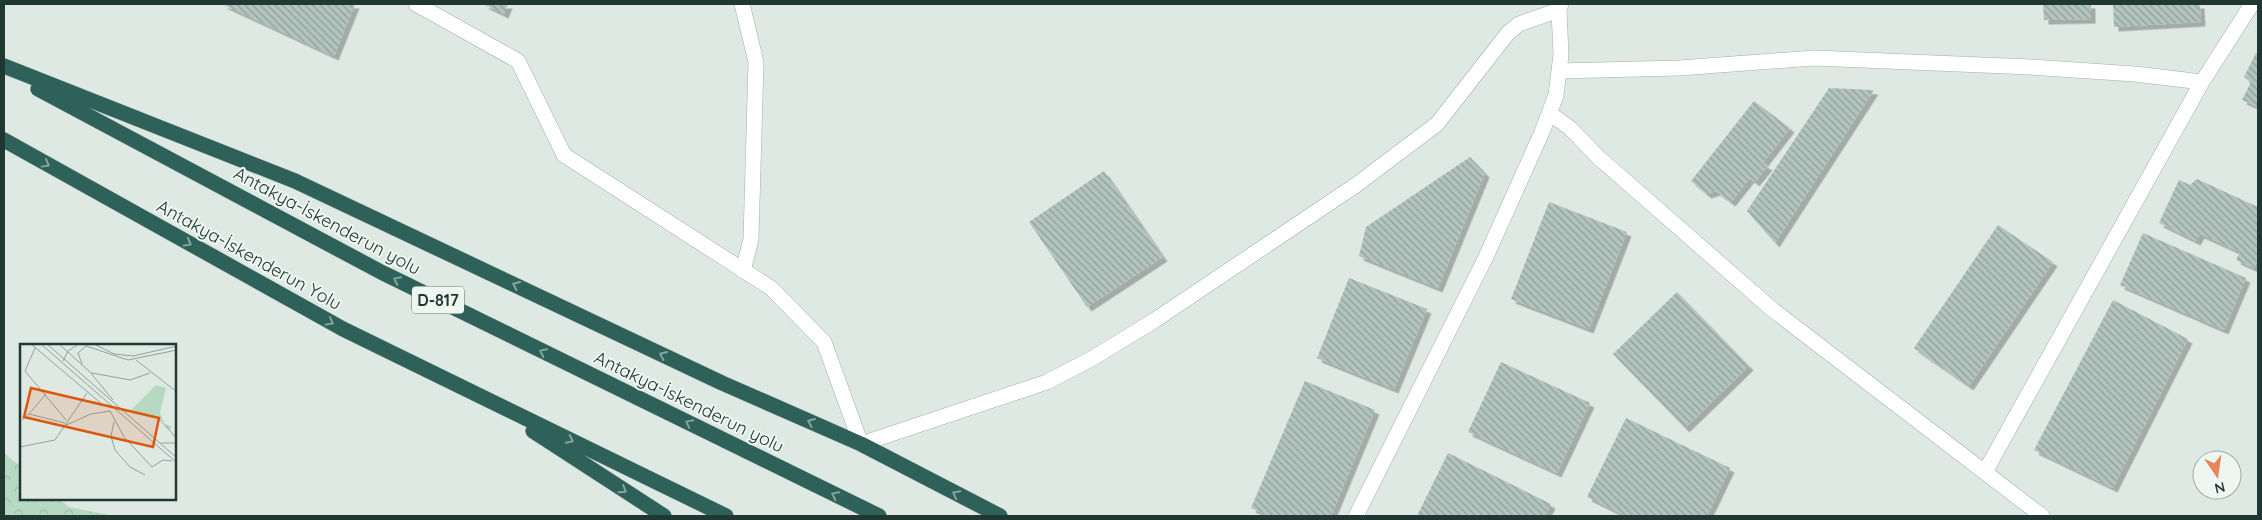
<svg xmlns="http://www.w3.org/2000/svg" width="2262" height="520" font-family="Quicksand,sans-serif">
<defs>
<pattern id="forest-crowns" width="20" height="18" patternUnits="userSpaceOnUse" patternTransform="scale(1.25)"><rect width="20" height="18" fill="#b7d9c2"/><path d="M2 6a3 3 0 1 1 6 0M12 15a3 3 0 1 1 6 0" fill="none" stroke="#9dbba7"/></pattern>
<pattern id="building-back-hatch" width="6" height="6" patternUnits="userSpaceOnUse" patternTransform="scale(1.25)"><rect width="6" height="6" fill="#b3c3bd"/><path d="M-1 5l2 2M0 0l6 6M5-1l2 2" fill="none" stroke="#919f9a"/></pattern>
<filter id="shadow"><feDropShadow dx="4.5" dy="4.5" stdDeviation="0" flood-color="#0004"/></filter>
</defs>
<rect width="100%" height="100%" fill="#dee9e4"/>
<path fill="url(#forest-crowns)" d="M 4,453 L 21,467 L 21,499 L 59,499 L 69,507 L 114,516 L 4,516 Z"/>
<path fill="url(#building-back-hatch)" filter="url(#shadow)" d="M 222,4 L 355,4 L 334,56 Z
M 483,4 L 508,4 L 504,14 Z
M 2043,4 L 2091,4 L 2091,19 L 2044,20 Z
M 2113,4 L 2200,4 L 2201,22 L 2114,27 Z
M 2256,53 L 2258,54 L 2258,107 L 2242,100 L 2251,82 L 2244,77 Z
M 1829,88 L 1874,90 L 1775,243 L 1747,211 Z
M 1754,101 L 1790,128 L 1763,163 L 1768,166 L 1755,182 L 1750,178 L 1731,202 L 1716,191 L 1707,194 L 1691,181 Z
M 1470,157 L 1485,173 L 1438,288 L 1359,256 L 1366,227 Z
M 1104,171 L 1163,257 L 1087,307 L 1029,222 Z
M 2197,179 L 2258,207 L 2258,260 L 2254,268 L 2236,260 L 2240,252 L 2200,234 L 2196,241 L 2159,223 L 2179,180 L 2190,185 Z
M 1549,202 L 1627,232 L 1589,329 L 1511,299 Z
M 1998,225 L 2053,262 L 1969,386 L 1914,348 Z
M 2143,233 L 2246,278 L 2224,330 L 2120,285 Z
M 1349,278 L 1427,309 L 1394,389 L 1317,358 Z
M 1677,292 L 1749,366 L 1685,428 L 1613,354 Z
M 2113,300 L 2188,339 L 2113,488 L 2034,450 Z
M 1501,362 L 1590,403 L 1557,473 L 1468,432 Z
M 1305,381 L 1375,410 L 1331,516 L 1270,516 L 1251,508 Z
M 1626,418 L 1730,468 L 1707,516 L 1626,516 L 1587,497 Z
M 1448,453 L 1551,504 L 1545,516 L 1417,516 Z"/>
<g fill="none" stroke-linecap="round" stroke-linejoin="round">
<g stroke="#a1b0ab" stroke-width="16">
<path id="minor" d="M 416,4 L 518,61 L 564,155 L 771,288 L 824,342 L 861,444 L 1047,382 L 1093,358 L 1155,320 L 1356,185 L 1437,124 L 1508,33 L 1519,24 L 1559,10
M 742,4 L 756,62 L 751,239 L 743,271
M 1559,71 L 1679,68 L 1814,58 L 2030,67 L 2135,74 L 2202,82 L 2252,4
M 1549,113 L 1570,128 L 1598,157 L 1773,310 L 2042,516
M 1985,472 L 2202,82
M 1356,516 L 1485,259 L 1542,132 L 1556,95 L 1561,55 L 1559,10 L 1561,4"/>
</g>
<g stroke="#bcc3c2" stroke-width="16">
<path id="highway" d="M 4,66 L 295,181 L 722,383 L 861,444 L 1000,516
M 38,89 L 381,272 L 879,516
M 4,140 L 343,329 L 726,516
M 533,431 L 664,516"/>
</g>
<use href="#minor" stroke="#fff" stroke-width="15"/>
<use href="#highway" stroke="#2e6159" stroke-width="15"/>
</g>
<defs><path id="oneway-chevron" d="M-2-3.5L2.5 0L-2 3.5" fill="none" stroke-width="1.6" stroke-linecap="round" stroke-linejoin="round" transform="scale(1.25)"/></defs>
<g stroke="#84a49e">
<use href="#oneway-chevron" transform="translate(46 164) rotate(29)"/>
<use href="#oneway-chevron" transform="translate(188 243) rotate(29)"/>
<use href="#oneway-chevron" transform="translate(397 280) rotate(-154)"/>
<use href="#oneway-chevron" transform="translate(516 285) rotate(-155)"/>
<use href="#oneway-chevron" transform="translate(330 322) rotate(29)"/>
<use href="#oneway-chevron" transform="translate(543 352) rotate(-154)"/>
<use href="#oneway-chevron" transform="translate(663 355) rotate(-155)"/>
<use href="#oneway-chevron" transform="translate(811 422) rotate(-156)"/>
<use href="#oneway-chevron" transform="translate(689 423) rotate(-154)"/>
<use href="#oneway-chevron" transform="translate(570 440) rotate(26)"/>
<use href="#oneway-chevron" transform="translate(623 490) rotate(33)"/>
<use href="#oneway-chevron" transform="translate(956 494) rotate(-152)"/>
<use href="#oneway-chevron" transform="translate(835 495) rotate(-154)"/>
</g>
<g text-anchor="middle" stroke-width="4" stroke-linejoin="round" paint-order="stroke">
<rect fill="#eef6f2" stroke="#5e706c" stroke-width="1" x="412" y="286.5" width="52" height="27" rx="4"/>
<g font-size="16" font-weight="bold" fill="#203732">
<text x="438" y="306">D-817</text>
</g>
<g font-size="18" fill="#203732" stroke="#eef6f2">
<text transform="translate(327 221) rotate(28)" y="6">Antakya-İskenderun yolu</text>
<text transform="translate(249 255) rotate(29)" y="6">Antakya-İskenderun Yolu</text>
<text transform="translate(689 402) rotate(26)" y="6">Antakya-İskenderun yolu</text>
</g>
</g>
<g transform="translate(20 344)">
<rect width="156" height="156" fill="#dee9e4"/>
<path d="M 136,41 L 146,44 L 140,69 L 144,79 L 152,83 L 149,86 L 135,73 L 111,66 Z" fill="#b7d9c2"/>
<path fill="none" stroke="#92a29d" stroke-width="1" d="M 11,0 L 83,61M 21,0 L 157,119M 27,0 L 157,114M 39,0 L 70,28 L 93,56M 74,0 L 94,10 L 113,12 L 157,2M 15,4 L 5,27 L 46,76M 116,16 L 157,48M 43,17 L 48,7 L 59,0M 62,20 L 58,9 L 66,2 L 108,16 L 157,6M 72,29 L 110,36 L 130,29M 9,70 L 26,50M 2,76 L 9,70 L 45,79M 94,78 L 91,92 L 95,106 L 110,123 L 125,131M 145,81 L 157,95M 44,82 L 71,70 L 90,67 L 104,93 L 132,123 L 143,116 L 152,117M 141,99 L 157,99M 0,103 L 35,96 L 67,49"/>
<path fill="#de570e" fill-opacity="0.15" stroke="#de570e" stroke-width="2.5" d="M 11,44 L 139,74 L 133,103 L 4,73 Z"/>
<rect width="156" height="156" fill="none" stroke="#203732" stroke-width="2.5"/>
</g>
<rect width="2262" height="520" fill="none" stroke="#203732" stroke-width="10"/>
<g transform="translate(2217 475) rotate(167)"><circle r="24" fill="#eef6f2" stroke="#9caaa5"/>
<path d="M0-4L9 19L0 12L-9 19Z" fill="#ea835a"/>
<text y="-8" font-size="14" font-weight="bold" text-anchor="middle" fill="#203732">N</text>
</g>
</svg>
